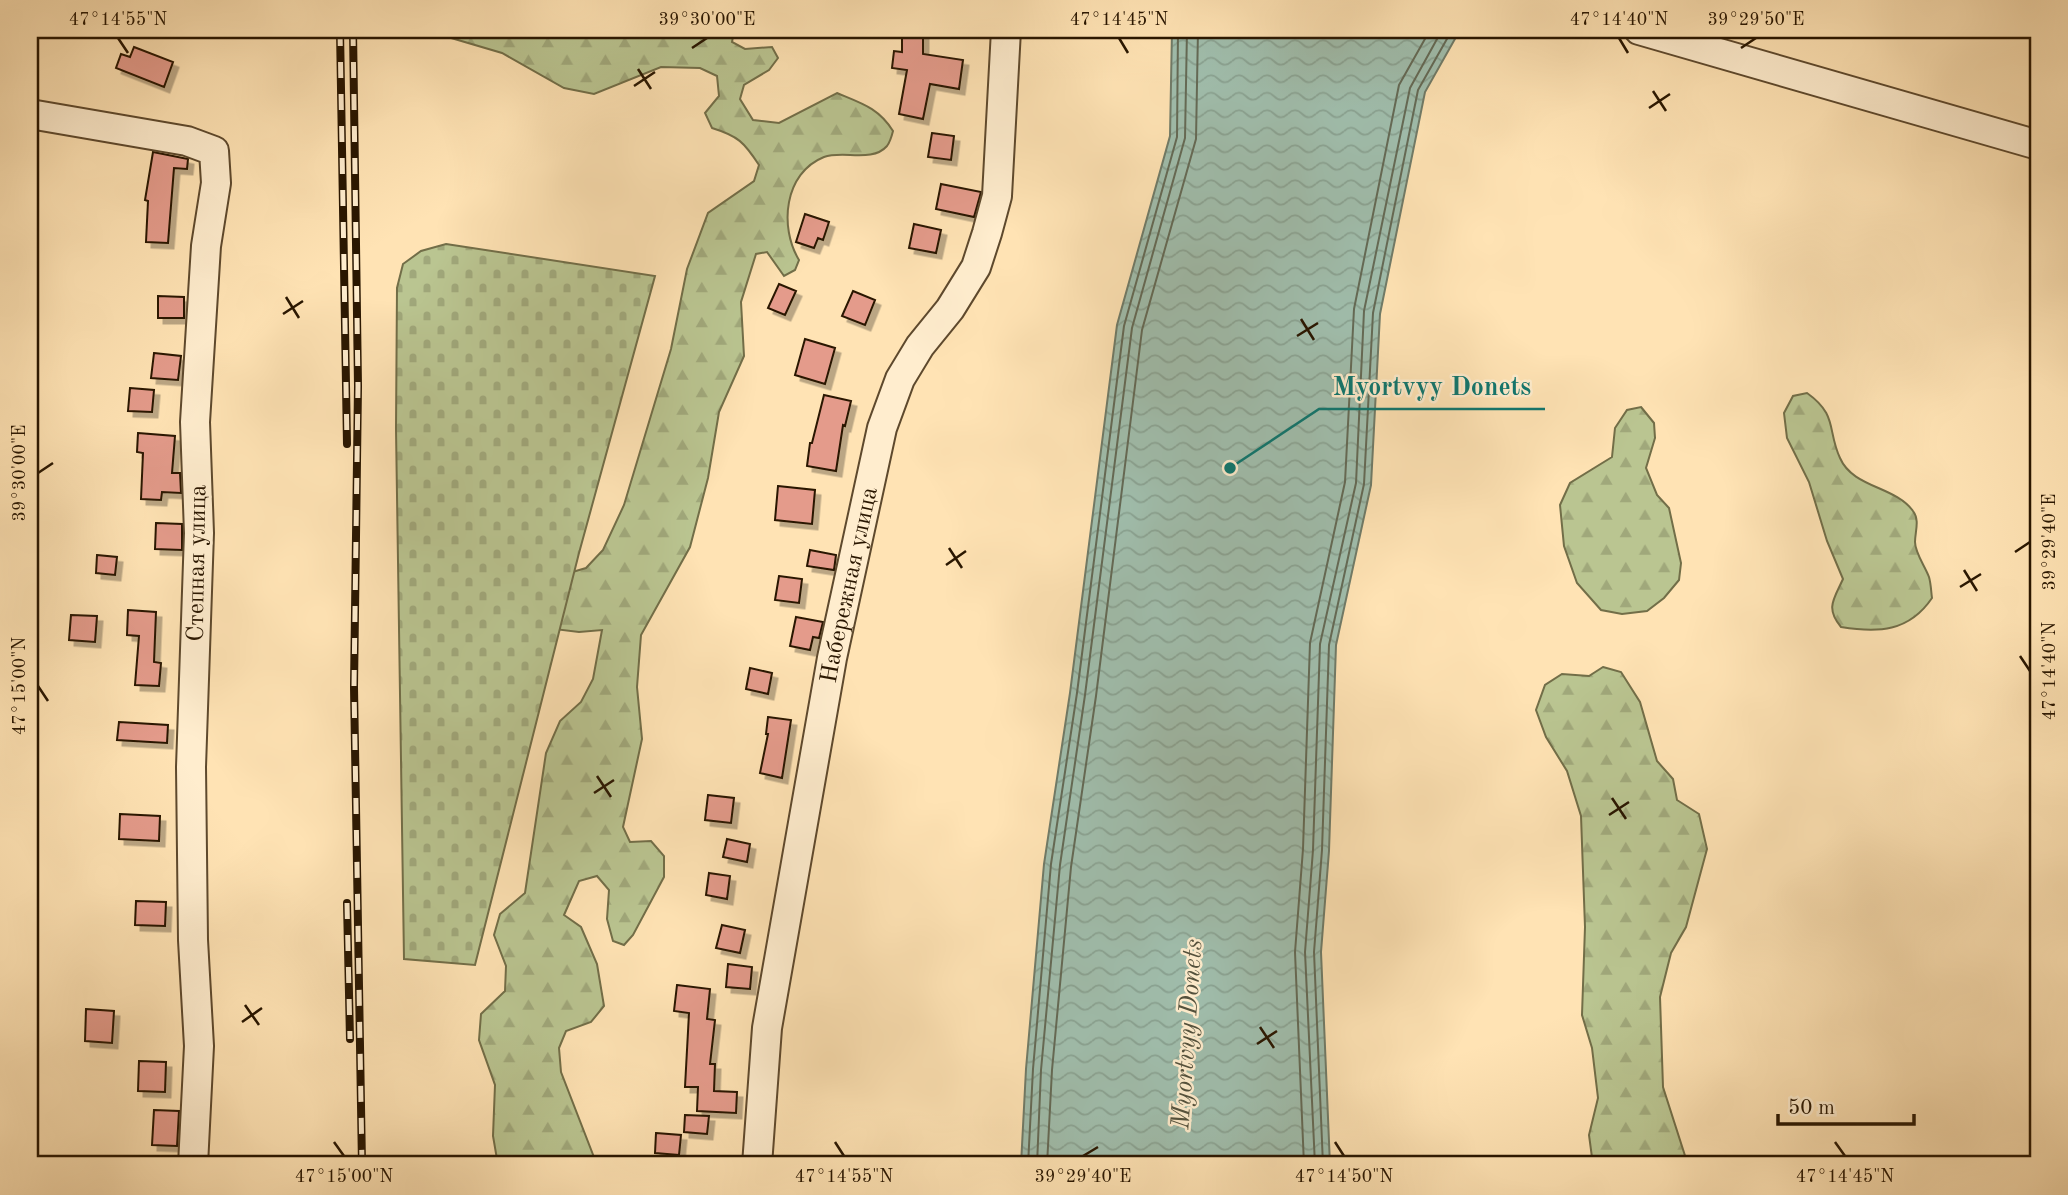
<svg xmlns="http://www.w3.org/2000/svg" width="2068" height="1195" font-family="'Old Standard TT',serif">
<defs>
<pattern id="forest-firs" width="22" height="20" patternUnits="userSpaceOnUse" patternTransform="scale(1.75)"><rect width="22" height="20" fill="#bac591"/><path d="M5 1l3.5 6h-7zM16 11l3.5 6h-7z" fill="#a0a87b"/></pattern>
<pattern id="cemetery-stones" width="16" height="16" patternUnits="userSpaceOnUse" patternTransform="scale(1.75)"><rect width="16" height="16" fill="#bac591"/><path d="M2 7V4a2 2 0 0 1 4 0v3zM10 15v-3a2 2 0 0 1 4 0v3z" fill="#a0a87b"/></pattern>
<pattern id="water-waves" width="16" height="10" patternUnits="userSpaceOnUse" patternTransform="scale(1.75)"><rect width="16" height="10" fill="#a0bead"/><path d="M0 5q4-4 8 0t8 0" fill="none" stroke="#8aa393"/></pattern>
<filter id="shadow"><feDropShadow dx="5.5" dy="5.5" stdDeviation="0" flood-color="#0004"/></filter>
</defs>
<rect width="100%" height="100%" fill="#ffe3b4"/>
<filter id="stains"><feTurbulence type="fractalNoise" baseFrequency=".00286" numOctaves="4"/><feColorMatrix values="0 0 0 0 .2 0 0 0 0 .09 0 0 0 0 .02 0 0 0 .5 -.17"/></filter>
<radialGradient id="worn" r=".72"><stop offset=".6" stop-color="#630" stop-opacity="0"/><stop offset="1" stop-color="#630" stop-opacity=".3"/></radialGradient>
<path fill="url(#forest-firs)" stroke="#726e48" stroke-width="2" d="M 424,30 L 806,30 L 794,35 L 734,31 L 732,42 L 745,49 L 772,47 L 778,58 L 769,70 L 744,85 L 740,99 L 753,120 L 779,123 L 837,93 C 861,103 879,108 893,131 C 892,135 890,142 887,146 C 872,163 843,150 824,157 C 784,173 779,227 799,260 L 795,270 L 784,276 L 767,252 L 756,254 L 741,302 L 744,356 L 719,412 L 708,478 L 690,547 L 641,635 L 637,687 L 642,739 L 623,827 L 630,842 L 651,841 L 664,856 L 664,877 L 633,935 L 624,945 L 613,941 L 607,919 L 609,890 L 597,876 L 579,881 L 564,915 L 581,927 L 597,964 L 604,1006 L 591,1022 L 566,1031 L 559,1048 L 561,1072 L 597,1165 L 498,1165 L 493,1136 L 495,1085 L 479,1040 L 481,1014 L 505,991 L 506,966 L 494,935 L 500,914 L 525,893 L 546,753 L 560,721 L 581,702 L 593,679 L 602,630 L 579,632 L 554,629 L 562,575 L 586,568 L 603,550 L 624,505 L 671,349 L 687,269 L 708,213 L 754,181 L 759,165 C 744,142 738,136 712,128 L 705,113 L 719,96 L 717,76 L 700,68 L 661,67 L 594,94 L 564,88 L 502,53 Z
M 1807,393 C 1838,415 1827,430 1840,458 C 1853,488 1895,486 1913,511 C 1920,520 1915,532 1915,542 C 1915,553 1925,566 1929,577 C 1931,584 1931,591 1932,598 C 1909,632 1878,633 1841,627 C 1825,608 1834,599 1843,579 L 1827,541 L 1809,482 L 1787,438 L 1784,413 L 1793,396 Z
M 1641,407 L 1654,423 L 1655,438 L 1646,468 L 1657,495 L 1669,508 L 1681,563 L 1679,580 L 1664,598 L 1647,611 L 1622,614 L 1601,610 L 1577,583 L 1564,546 L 1560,505 L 1570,483 L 1612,457 L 1615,428 L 1627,410 Z
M 1603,667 L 1621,672 L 1640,702 L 1657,761 L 1673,779 L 1677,800 L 1699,814 L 1707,849 L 1686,927 L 1671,953 L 1660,997 L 1663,1087 L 1688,1165 L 1593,1165 L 1589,1135 L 1598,1098 L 1592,1048 L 1582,1015 L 1585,927 L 1581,816 L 1567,771 L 1546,737 L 1536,710 L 1545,685 L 1562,674 L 1589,676 Z"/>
<path fill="url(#cemetery-stones)" stroke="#726e48" stroke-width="2" d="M 446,244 L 655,276 L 579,553 L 475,965 L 404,959 L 396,429 L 397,288 L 403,264 L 421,251 Z"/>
<path fill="url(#water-waves)" stroke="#707b68" stroke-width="2" d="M 1172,30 L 1460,30 L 1425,92 L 1380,314 L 1371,485 L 1336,645 L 1329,851 L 1321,952 L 1330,1165 L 1021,1165 L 1026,1069 L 1044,864 L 1070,693 L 1117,325 L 1170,136 Z"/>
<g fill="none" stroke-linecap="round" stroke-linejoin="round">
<path stroke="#646a56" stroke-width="2" d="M 1028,1165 L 1033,1069 L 1051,864 L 1077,693 L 1124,326 L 1177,137 L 1178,30
M 1037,1165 L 1041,1070 L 1060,865 L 1085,695 L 1132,328 L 1185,138 L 1187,30
M 1047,1165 L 1052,1070 L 1071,867 L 1096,696 L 1142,330 L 1196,139 L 1198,30
M 1304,1165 L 1295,952 L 1303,849 L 1310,643 L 1345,482 L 1354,309 L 1399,85 L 1430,30
M 1315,1165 L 1305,952 L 1313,850 L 1320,644 L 1356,483 L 1364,311 L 1410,88 L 1442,30
M 1323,1165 L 1314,952 L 1322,850 L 1329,645 L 1364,484 L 1373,313 L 1418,90 L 1452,30"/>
</g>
<path fill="#e49b8b" stroke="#291600" stroke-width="2" filter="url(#shadow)" d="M 902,30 L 923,30 L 923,54 L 963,60 L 959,89 L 930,84 L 923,119 L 899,114 L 907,70 L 892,68 L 894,51 L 902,52 Z
M 134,47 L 173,62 L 164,87 L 116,68 L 121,54 L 130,57 Z
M 932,133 L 954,136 L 951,160 L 928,157 Z
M 153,152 L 188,159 L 187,169 L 174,168 L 168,243 L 146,242 L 148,201 L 145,200 Z
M 941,184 L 981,192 L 974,217 L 936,209 Z
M 805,214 L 829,222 L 823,240 L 818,238 L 814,248 L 796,242 Z
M 914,224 L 941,230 L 936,253 L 909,248 Z
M 779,284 L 796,291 L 785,315 L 768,308 Z
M 853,291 L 875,300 L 865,325 L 842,316 Z
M 158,296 L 184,297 L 184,318 L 158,318 Z
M 805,339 L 835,348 L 825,384 L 795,375 Z
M 154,353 L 181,356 L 178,380 L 151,378 Z
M 130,388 L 154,390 L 152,412 L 128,411 Z
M 824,395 L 851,401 L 845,426 L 843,425 L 836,471 L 807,466 L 810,443 L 812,443 Z
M 138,433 L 175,436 L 172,473 L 180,473 L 181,493 L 162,492 L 161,500 L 141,499 L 143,453 L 137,452 Z
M 778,486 L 815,490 L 812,524 L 775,520 Z
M 156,523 L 182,524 L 182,550 L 155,549 Z
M 810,550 L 836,555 L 834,570 L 807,566 Z
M 97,555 L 117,557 L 115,575 L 96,573 Z
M 779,576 L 802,579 L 799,603 L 775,600 Z
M 128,610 L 156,612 L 154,662 L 161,663 L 159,686 L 135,685 L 139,636 L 127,635 Z
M 71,615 L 97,616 L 95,642 L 69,640 Z
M 796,617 L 823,622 L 819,638 L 813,637 L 810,650 L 790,646 Z
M 750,668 L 772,673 L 768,694 L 746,689 Z
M 768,717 L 791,720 L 782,778 L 760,773 L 768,734 L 766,734 Z
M 119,722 L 168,725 L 167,743 L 117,740 Z
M 708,795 L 734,798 L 731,823 L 705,820 Z
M 120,814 L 160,816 L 159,841 L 119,839 Z
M 727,839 L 750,844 L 747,862 L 723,857 Z
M 709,873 L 730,876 L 727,899 L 706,895 Z
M 136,901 L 166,902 L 165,926 L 135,925 Z
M 722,925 L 745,930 L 740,953 L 716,948 Z
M 728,964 L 752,967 L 750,989 L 726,987 Z
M 677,985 L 710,989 L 707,1019 L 715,1020 L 710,1064 L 715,1064 L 714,1091 L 737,1092 L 736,1113 L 697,1111 L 698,1087 L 685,1087 L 689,1013 L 674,1011 Z
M 86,1009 L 114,1011 L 112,1043 L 85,1041 Z
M 139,1061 L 166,1062 L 165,1092 L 138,1091 Z
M 154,1110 L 179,1111 L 177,1146 L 152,1145 Z
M 685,1115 L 709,1116 L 707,1134 L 684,1132 Z
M 656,1133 L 681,1135 L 679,1155 L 655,1153 Z"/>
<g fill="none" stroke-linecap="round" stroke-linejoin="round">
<g stroke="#5e492d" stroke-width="32">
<g id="minor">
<path d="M 1639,30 L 2038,145"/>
<path d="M 30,114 L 187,141 L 214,151 L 216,183 L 206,246 L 195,422 L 199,533 L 191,767 L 193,940 L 199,1046 L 193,1165"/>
<path id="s1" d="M 757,1165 L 767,1028 L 832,658 L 882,428 L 900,379 L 920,346 L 950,309 L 976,267 L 987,233 L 997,196 L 1006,30"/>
</g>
</g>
<use href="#minor" stroke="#ffedce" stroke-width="28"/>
<g stroke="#291600" stroke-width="8">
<path id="rail" d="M 340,30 L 347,444
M 353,30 L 358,386 L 354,687 L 362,1165
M 347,903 L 350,1039"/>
</g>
<use href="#rail" stroke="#ffedce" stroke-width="5" stroke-dasharray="16" stroke-linecap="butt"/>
</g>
<path fill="none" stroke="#291600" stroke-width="2.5" d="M 118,38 L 128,53M 1119,38 L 1128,53M 1619,38 L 1628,53M 692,48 L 707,38M 1741,48 L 1756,38M 638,69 L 651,89M 634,86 L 655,72M 1653,91 L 1666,111M 1649,108 L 1670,94M 286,297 L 299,318M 283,314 L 303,301M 1301,319 L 1314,340M 1297,336 L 1318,323M 38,473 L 53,463M 949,548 L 962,568M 2015,552 L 2030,542M 946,565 L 966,551M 1964,570 L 1977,591M 1960,587 L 1981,574M 2020,656 L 2030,671M 38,686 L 48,701M 597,776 L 611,797M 594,793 L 614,780M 1612,798 L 1626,819M 1609,815 L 1629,802M 245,1005 L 259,1025M 242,1022 L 262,1008M 1260,1027 L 1274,1048M 1257,1044 L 1277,1031M 334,1142 L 344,1156M 835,1142 L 844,1156M 1335,1142 L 1344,1156M 1835,1142 L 1845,1156M 1083,1156 L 1098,1147"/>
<g text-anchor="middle" stroke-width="5" stroke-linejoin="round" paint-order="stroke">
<g font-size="24" fill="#291600" stroke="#ffedce">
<text transform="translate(196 563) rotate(-89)" y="8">Степная улица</text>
<text dy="8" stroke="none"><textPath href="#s1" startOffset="588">Набережная улица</textPath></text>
</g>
<g font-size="26" font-style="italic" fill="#53513d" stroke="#ffedce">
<text transform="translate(1186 1034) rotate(-86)" y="9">Myortvyy Donets</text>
</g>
</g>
<path fill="none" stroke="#0f766e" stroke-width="2.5" d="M1230 468L1319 409H1545"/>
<circle fill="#0f766e" stroke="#ffedce" stroke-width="2.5" cx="1230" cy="468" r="7"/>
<g font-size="26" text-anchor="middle" font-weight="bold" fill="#0f766e" stroke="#ffedce" stroke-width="5" stroke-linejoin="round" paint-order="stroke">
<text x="1432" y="395">Myortvyy Donets</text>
</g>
<rect width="2068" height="1195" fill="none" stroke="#ffe3b4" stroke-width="77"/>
<path d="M1778 1114v10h136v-10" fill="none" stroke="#291600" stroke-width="3.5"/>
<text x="1788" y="1114" font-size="21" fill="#291600" stroke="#ffedce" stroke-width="5" paint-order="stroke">50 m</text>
<rect x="38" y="38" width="1992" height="1118" fill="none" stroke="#291600" stroke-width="2.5"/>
<g font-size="18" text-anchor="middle" fill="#291600">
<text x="118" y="25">47°14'55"N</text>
<text x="707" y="25">39°30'00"E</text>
<text x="1119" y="25">47°14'45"N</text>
<text x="1619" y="25">47°14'40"N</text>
<text x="1756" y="25">39°29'50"E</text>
<text transform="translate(19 473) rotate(-90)" y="6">39°30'00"E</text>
<text transform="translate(2049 542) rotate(-90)" y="6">39°29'40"E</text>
<text transform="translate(2049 671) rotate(-90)" y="6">47°14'40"N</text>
<text transform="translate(19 686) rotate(-90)" y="6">47°15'00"N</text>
<text x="344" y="1182">47°15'00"N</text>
<text x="844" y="1182">47°14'55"N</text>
<text x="1083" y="1182">39°29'40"E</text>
<text x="1344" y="1182">47°14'50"N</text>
<text x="1845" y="1182">47°14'45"N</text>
</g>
<rect width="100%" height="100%" filter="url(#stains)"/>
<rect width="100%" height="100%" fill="url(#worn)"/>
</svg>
